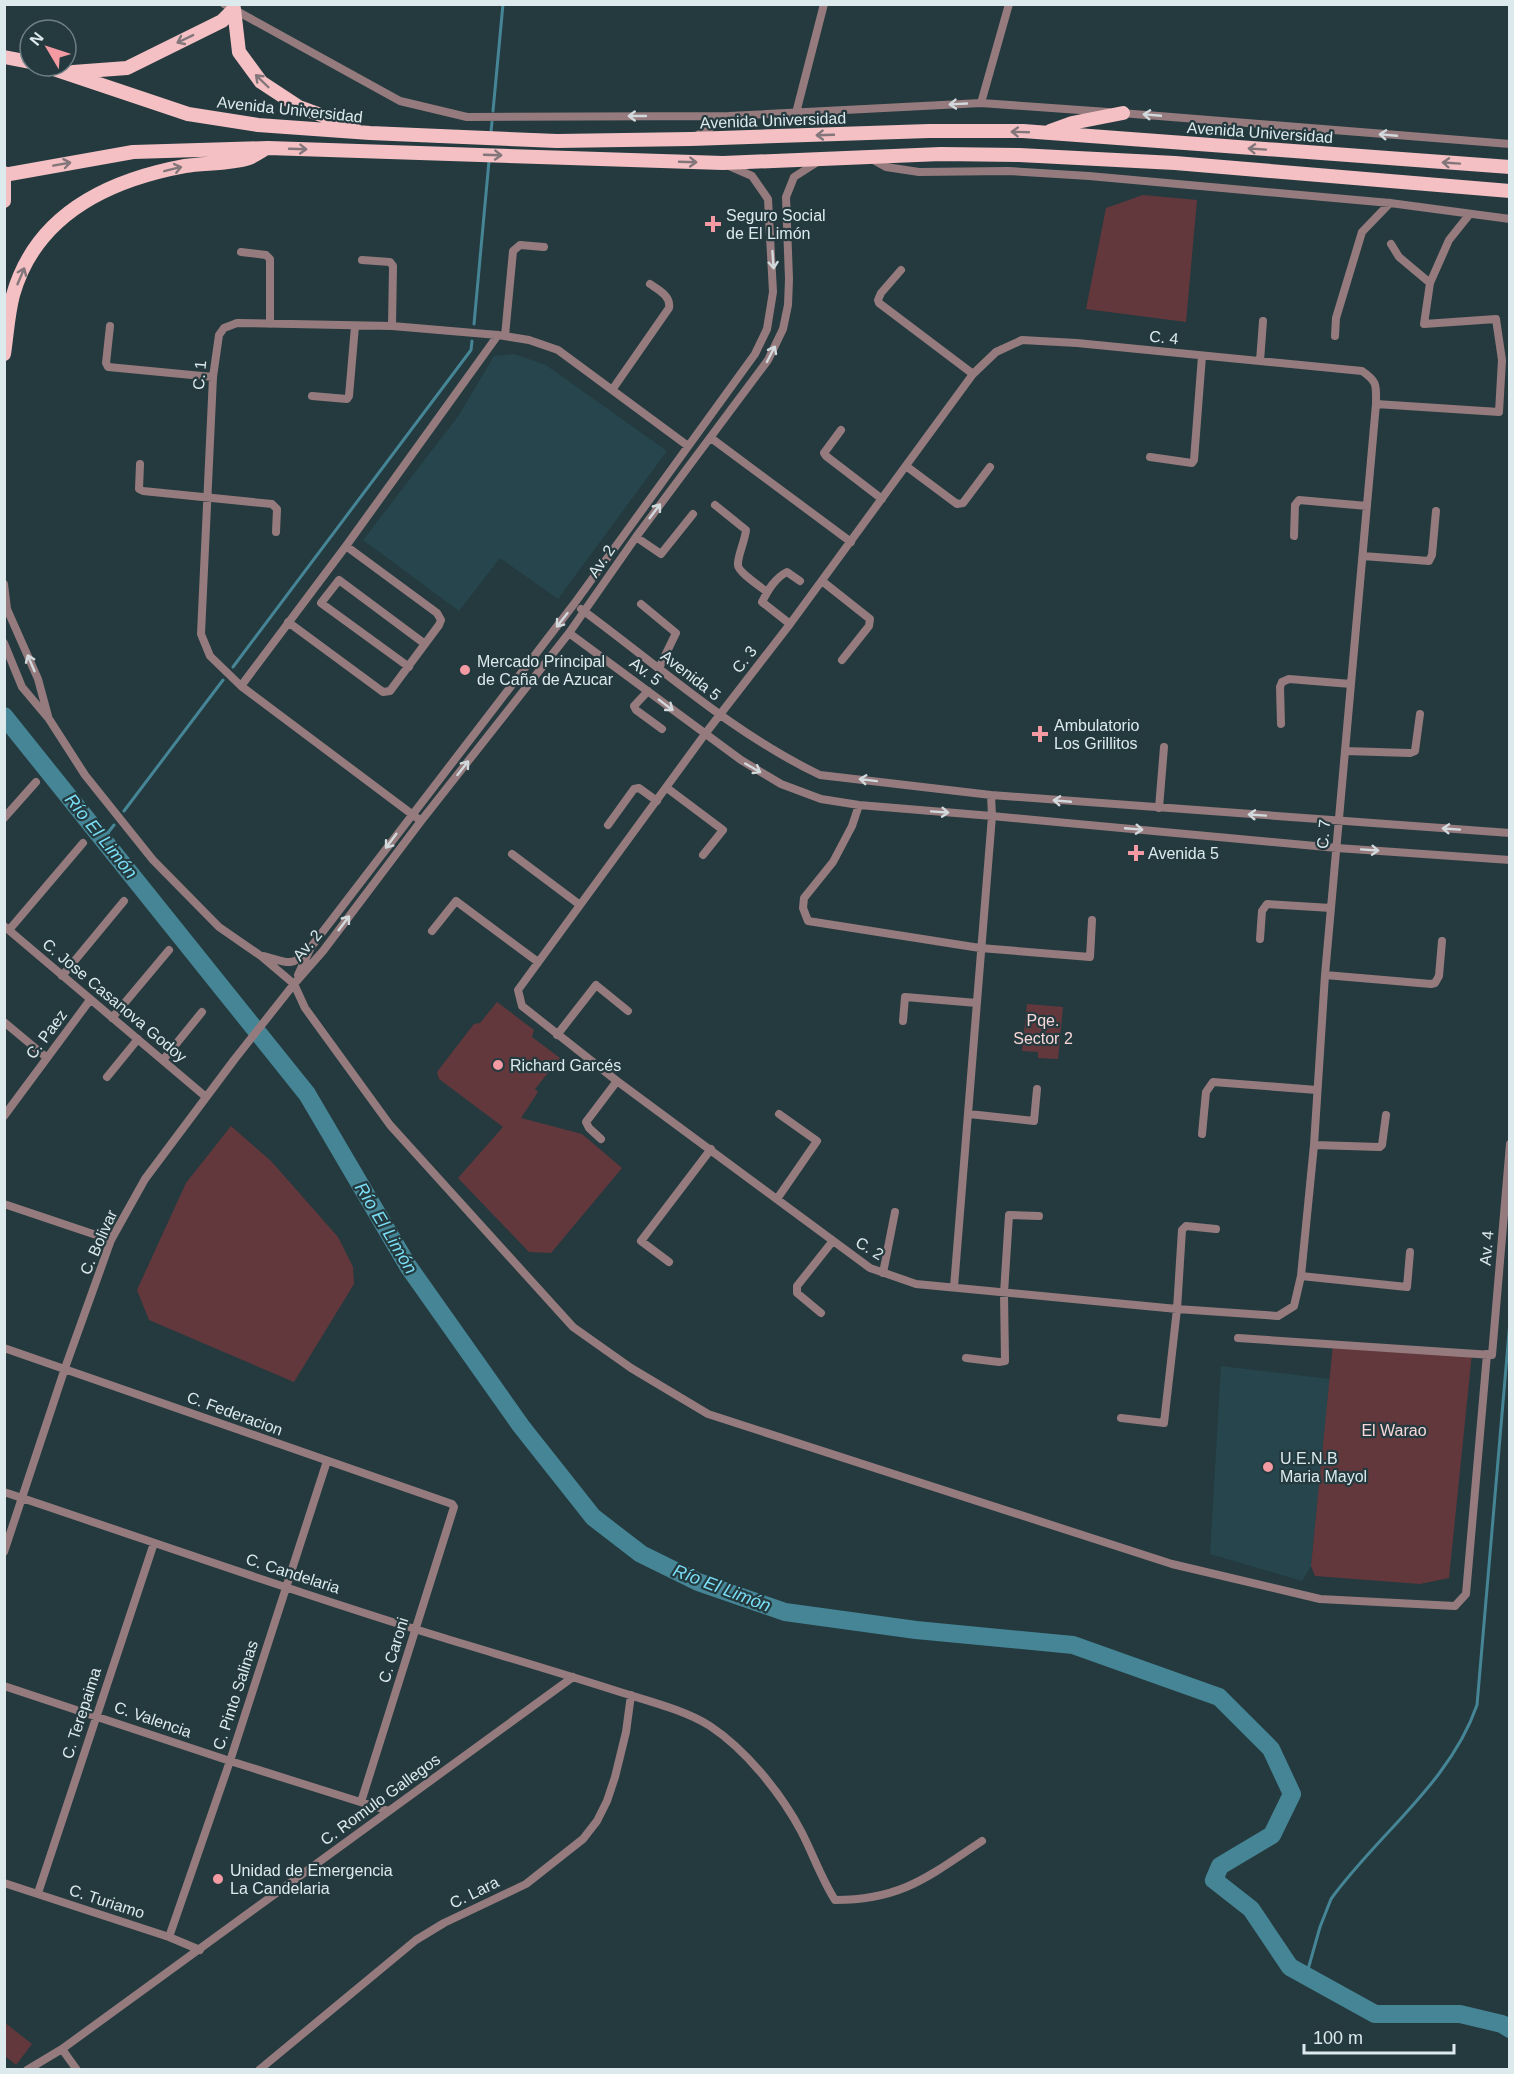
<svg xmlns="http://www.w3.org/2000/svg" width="1514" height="2074" font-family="Arial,sans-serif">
<rect width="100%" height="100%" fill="#243a3f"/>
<path fill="#26454c" d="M 514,354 L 546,365 L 667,451 L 558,599 L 500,558 L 459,611 L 363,540 L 459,415 L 494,356 Z
M 1221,1366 L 1330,1379 L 1311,1566 L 1302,1581 L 1210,1554 Z"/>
<path fill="#63383c" d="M 1143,195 L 1197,200 L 1186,322 L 1086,309 L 1106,208 Z
M 497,1002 L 534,1030 L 532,1037 L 560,1058 L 535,1089 L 538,1092 L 521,1118 L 582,1134 L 622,1168 L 551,1253 L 529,1252 L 458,1178 L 503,1127 L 439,1079 L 437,1072 L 474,1024 L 480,1023 Z
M 1027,1004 L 1063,1007 L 1058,1059 L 1038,1058 L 1038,1052 L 1022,1051 Z
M 231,1126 L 271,1161 L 338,1237 L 353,1267 L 354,1284 L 294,1382 L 149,1320 L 137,1290 L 186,1183 Z
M 1333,1344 L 1472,1353 L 1449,1578 L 1420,1584 L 1315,1576 L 1311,1566 Z
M 4,2022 L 32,2044 L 16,2065 L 5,2056 Z"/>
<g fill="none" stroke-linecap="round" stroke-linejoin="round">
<path stroke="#458595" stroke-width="3" d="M 493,111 L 503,4
M 491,132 L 492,122
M 474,324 L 489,161
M 233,667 L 471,350 L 472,341
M 124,811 L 223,680
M 103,839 L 114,825
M 1307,1973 L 1320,1927 L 1331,1899 C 1378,1834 1450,1783 1477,1705 L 1510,1321"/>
<path stroke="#458595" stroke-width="18" d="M 4,716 L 307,1094 L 408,1266 L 521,1426 L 593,1517 L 641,1554 L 698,1582 L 785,1612 L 916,1630 L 1073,1645 L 1219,1697 L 1271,1749 L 1292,1794 L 1272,1835 L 1220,1866 L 1214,1880 L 1251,1909 L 1290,1967 L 1375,2014 L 1460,2014 L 1502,2024 L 1510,2029"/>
<path stroke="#957b7d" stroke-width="8" d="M 224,4 L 400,101 L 467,117 L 729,116 L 981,103 L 1108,112
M 981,103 L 1009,4
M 796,113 L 824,4
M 1121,113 L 1510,144
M 693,138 L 728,117
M 870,158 L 886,167 L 919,172 L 1008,171 L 1089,176 L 1390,203 L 1510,219
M 1391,244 L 1399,257 L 1430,283
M 241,252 L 266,255 L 270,259 L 270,324
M 362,260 L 390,262 L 393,266 L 392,326
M 901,270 L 881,293 L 878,300 L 879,303 L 973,374
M 110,326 L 106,363 L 108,367 L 213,377
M 505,336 L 513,251 L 520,245 L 544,247
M 1335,336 L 1336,318 L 1362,232 L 1390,203
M 1022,340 L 1077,343 L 1362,371 C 1378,382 1376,385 1376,404 L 1325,975 L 1314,1145 L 1301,1276 L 1294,1306 L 1278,1316 L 1177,1309 L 916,1284 L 870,1268 L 617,1081 L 522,1006 L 518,990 L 705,734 L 790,624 L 973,374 L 996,352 Z
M 1260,361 L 1263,321
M 612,390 L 669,308 C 671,296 659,290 650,284
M 312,396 L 347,399 L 349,396 L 355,326
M 1376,404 L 1499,412 L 1502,360 L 1496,319 L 1424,324 L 1430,283 L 1449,240 L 1469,215
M 841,430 L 824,453 L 826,456 L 882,499
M 711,438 L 851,542
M 1150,457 L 1192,463 L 1194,460 L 1202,356
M 140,464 L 139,489 L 143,491 L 272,504 L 277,509 L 276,532
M 906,466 L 957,504 L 963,503 L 990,467
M 715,505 L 746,530 C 745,541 737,557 738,565 C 738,572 761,587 767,592
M 1294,536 L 1295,505 L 1299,500 L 1367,506
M 636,537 L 661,554 L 693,514
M 1363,556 L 1429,561 L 1432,555 L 1436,511
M 822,581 L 870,619 L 869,626 L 842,660
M 4,584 L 7,609 L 38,679 L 48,716
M 641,604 L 676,633 L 659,668
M 581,609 C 659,666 732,733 820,775 L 991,795 L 1510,833
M 288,622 L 383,692 L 390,691 L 439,625 L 441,620 L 437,613 L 346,546
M 790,624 L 762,602 C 768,590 775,578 787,572 L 800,581
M 569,633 L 741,760 L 781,784 L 821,799 L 859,805 L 992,816 L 1337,848 L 1510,860
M 4,643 L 22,687 L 49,719 L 85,775 L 153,860 L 219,927 L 261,956 L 294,984 L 305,1008 L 390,1125 L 573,1327 L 631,1368 L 708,1414 L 1172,1564 L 1320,1599 L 1455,1606 L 1466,1594 L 1487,1354
M 409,667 L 321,603 L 339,580 L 425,644
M 241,686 L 346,546 L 498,335
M 648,691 L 634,706 L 636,710 L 662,729
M 1281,724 L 1280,687 L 1282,682 L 1289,679 L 1351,684
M 1345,751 L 1410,753 L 1415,751 L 1420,714
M 667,788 L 723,830 L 703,855
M 859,805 L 852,826 L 833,862 L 804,898 L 803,908 L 808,921 L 980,948 L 1090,957 L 1092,920
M 1159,808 L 1164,747
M 4,818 L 36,782
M 421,821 L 241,686 L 210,656 L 201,634 L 213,377 L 219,335 L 224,328 L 237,323 L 392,326 L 498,335 L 529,340 L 558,350 L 688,446
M 608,825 L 634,789 L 639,788 L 657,801
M 512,854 L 580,905
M 4,926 L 206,1097
M 9,930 L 83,843
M 432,931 L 456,901 L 538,962
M 1260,939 L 1262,911 L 1267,904 L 1331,908
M 264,956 C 283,961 292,969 307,951
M 298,975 L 311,947 L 574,604 L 755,354 L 767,329 L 773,292 L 768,199 L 752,176 L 727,165
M 1325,975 L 1431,984 L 1435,983 L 1439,976 L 1442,941
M 62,976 L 124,901
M 112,1018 L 169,950
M 903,1021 L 905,997 L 977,1003
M 4,1022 L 46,1057
M 557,1035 L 596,985 L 628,1011
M 163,1060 L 202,1012
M 107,1077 L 138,1039
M 969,1114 L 1034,1121 L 1037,1089
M 4,1116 L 90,1000
M 1202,1134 L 1206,1092 L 1213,1082 L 1317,1090
M 601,1139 L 589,1128 L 586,1122 L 617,1081
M 1314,1145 L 1380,1147 L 1382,1145 L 1386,1115
M 777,1199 L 817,1141 L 779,1114
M 4,1204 L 111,1240
M 669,1262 L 641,1241 L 711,1149
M 883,1273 L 895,1212
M 1301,1276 L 1407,1287 L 1410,1252
M 954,1287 L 992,816 L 991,795
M 821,1313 L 797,1293 L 797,1286 L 832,1242
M 1238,1338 L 1492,1355 L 1510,1144
M 4,1348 L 452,1504 L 454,1507 L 361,1802
M 966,1358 L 999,1362 L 1005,1361 L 1004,1293 L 1009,1215 L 1039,1216
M 1121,1418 L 1164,1423 L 1177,1309 L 1182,1230 L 1186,1226 L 1216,1229
M 4,1492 C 151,1541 296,1593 444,1638 C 503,1656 561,1673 620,1692 C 648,1701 685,1710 710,1726 C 745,1749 781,1793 801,1831 C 813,1854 821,1878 835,1900 C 902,1900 929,1876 982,1841
M 4,1552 L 65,1368 L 111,1240 L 145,1179 L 234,1060 L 294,984 L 323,951 L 421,821 L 569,633 L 636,537 L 768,360 L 783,329 L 788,305 L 789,279 L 786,197 L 794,177 L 819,161
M 4,1686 L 230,1761 L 389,1811
M 4,1883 L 169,1937 L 200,1950
M 38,1893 L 154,1543
M 169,1937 L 230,1761 L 327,1461
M 62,2049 L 77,2070
M 27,2070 L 62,2049 L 573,1677
M 259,2070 L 416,1940 L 444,1923 L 526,1884 L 583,1839 L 597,1821 L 607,1801 L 615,1777 L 626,1732 L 631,1695"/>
<path stroke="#f4c0c3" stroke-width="14" d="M 234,9 L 239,52 L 261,82 L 299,107 L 354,127
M 4,57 L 30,62
M 45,66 L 188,114 L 258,125 L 370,133 L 557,141 L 691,139 L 929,131 L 1023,131 L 1510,167
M 73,72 L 127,68 L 222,21 L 234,9
M 1050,131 L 1072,123 L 1123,113
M 4,173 L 4,201
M 4,175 L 133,152 L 268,148 L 723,163 L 941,154 L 1019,155 L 1175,163 L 1510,191
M 4,354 C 7,334 8,314 13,295 C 36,214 109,180 185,166 C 205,163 230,164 249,158 C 254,156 260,152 265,149"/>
</g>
<defs><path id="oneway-shaft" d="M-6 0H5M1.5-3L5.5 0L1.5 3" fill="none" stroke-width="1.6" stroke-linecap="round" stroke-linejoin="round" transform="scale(1.5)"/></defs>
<g stroke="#82767a">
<use href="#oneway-shaft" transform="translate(185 39) rotate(154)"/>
<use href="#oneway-shaft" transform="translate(262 81) rotate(-136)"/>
<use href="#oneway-shaft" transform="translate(1020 132) rotate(-178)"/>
<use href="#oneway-shaft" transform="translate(825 135) rotate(178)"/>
<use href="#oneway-shaft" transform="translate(298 149) rotate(2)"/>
<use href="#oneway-shaft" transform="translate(1257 149) rotate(-176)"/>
<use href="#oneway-shaft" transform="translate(493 155) rotate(2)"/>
<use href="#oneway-shaft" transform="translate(688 162) rotate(2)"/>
<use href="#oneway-shaft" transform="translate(1451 163) rotate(-176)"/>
<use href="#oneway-shaft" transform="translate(62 164) rotate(-10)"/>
<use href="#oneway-shaft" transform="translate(173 169) rotate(-14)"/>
<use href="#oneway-shaft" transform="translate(21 276) rotate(-67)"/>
</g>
<g stroke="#d2d9dc">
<use href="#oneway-shaft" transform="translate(958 104) rotate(177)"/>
<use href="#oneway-shaft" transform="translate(1152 115) rotate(-175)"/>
<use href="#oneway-shaft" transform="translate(637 116) rotate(-180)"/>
<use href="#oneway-shaft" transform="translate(1388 135) rotate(-175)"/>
<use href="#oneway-shaft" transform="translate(773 260) rotate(86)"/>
<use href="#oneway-shaft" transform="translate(771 354) rotate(-63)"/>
<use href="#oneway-shaft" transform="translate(655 511) rotate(-53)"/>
<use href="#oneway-shaft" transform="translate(562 620) rotate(128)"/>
<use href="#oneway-shaft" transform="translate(31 663) rotate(-113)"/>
<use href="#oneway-shaft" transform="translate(666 705) rotate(37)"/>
<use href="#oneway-shaft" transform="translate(463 768) rotate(-52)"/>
<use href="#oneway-shaft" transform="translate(753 768) rotate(30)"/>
<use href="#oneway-shaft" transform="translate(868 780) rotate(-173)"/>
<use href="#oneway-shaft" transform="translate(1062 801) rotate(-175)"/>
<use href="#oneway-shaft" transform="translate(940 812) rotate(4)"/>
<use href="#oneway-shaft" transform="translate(1257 815) rotate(-176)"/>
<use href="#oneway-shaft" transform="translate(1134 829) rotate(5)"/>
<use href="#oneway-shaft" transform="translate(1451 829) rotate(-176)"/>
<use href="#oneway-shaft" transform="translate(391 841) rotate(127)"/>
<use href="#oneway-shaft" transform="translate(1370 850) rotate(4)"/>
<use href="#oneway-shaft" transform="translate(344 923) rotate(-53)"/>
</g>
<g fill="#f49aa2" stroke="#243a3f" stroke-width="2">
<path d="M710 215h6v6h6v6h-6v6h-6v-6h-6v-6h6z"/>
<circle cx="465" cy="670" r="6"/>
<path d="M1037 725h6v6h6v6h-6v6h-6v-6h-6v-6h6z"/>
<path d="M1133 844h6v6h6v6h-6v6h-6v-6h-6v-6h6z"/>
<circle cx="498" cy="1065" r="6"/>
<circle cx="1268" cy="1467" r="6"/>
<circle cx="218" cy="1879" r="6"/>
</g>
<g text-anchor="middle" stroke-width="4.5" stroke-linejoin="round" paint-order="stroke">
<g font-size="16" fill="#ddeaed" stroke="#243a3f">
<text transform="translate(290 109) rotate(6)" y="6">Avenida Universidad</text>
<text transform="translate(773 120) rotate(-2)" y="6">Avenida Universidad</text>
<text transform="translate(1260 132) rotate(4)" y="6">Avenida Universidad</text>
<text transform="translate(1164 337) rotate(6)" y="6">C. 4</text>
<text transform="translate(199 375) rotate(-85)" y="6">C. 1</text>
<text transform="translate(601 561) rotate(-56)" y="6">Av. 2</text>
<text transform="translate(744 659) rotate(-52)" y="6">C. 3</text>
<text transform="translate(646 671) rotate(37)" y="6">Av. 5</text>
<text transform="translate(691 675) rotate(38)" y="6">Avenida 5</text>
<text transform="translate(1323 834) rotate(-85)" y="6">C. 7</text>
<text transform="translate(307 945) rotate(-50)" y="6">Av. 2</text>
<text transform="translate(115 1000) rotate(40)" y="6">C. Jose Casanova Godoy</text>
<text transform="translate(46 1034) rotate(-53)" y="6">C. Paez</text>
<text transform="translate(98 1242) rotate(-66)" y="6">C. Bolivar</text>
<text transform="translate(870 1248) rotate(31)" y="6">C. 2</text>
<text transform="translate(1486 1248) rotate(-85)" y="6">Av. 4</text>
<text transform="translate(235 1413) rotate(20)" y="6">C. Federacion</text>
<text transform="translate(293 1573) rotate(18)" y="6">C. Candelaria</text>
<text transform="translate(393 1650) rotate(-73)" y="6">C. Caroni</text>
<text transform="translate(235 1695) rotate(-72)" y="6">C. Pinto Salinas</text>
<text transform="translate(81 1713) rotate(-72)" y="6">C. Terepaima</text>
<text transform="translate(153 1719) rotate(19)" y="6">C. Valencia</text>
<text transform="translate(380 1799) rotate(-36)" y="6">C. Romulo Gallegos</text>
<text transform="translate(474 1892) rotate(-26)" y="6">C. Lara</text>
<text transform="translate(107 1901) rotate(18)" y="6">C. Turiamo</text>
</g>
<g font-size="16" fill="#ddeaed" stroke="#243a3f" text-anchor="start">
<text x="726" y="221">Seguro Social<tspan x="726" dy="18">de El Limón</tspan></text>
<text x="477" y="667">Mercado Principal<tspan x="477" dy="18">de Caña de Azucar</tspan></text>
<text x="1054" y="731">Ambulatorio<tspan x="1054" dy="18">Los Grillitos</tspan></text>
<text x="1148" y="859">Avenida 5</text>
<text x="510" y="1071">Richard Garcés</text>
<text x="1280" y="1464">U.E.N.B<tspan x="1280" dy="18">Maria Mayol</tspan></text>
<text x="230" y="1876">Unidad de Emergencia<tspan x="230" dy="18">La Candelaria</tspan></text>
</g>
<g font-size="16" fill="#f9d6d7" stroke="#243a3f">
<text x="1043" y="1026">Pqe.<tspan x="1043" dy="18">Sector 2</tspan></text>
<text x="1394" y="1436">El Warao</text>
</g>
<g font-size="18" font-style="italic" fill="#7adef6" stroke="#243a3f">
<text transform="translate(101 836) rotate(51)" y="6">Río El Limón</text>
<text transform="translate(386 1228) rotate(59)" y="6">Río El Limón</text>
<text transform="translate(722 1588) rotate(21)" y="6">Río El Limón</text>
</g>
</g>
<rect width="1514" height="2074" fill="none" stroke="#ddeaed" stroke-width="12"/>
<g transform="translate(48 48) rotate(309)"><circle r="28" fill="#243a3f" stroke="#6e8085" stroke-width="1.5"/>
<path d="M0-4.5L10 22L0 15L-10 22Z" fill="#f49aa2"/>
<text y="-9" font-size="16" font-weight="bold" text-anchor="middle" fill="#ddeaed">N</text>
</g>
<path d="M1304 2044v9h150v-9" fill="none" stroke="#ddeaed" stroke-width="3"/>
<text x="1313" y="2044" font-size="18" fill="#ddeaed" stroke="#243a3f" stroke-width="4.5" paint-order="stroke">100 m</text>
</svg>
